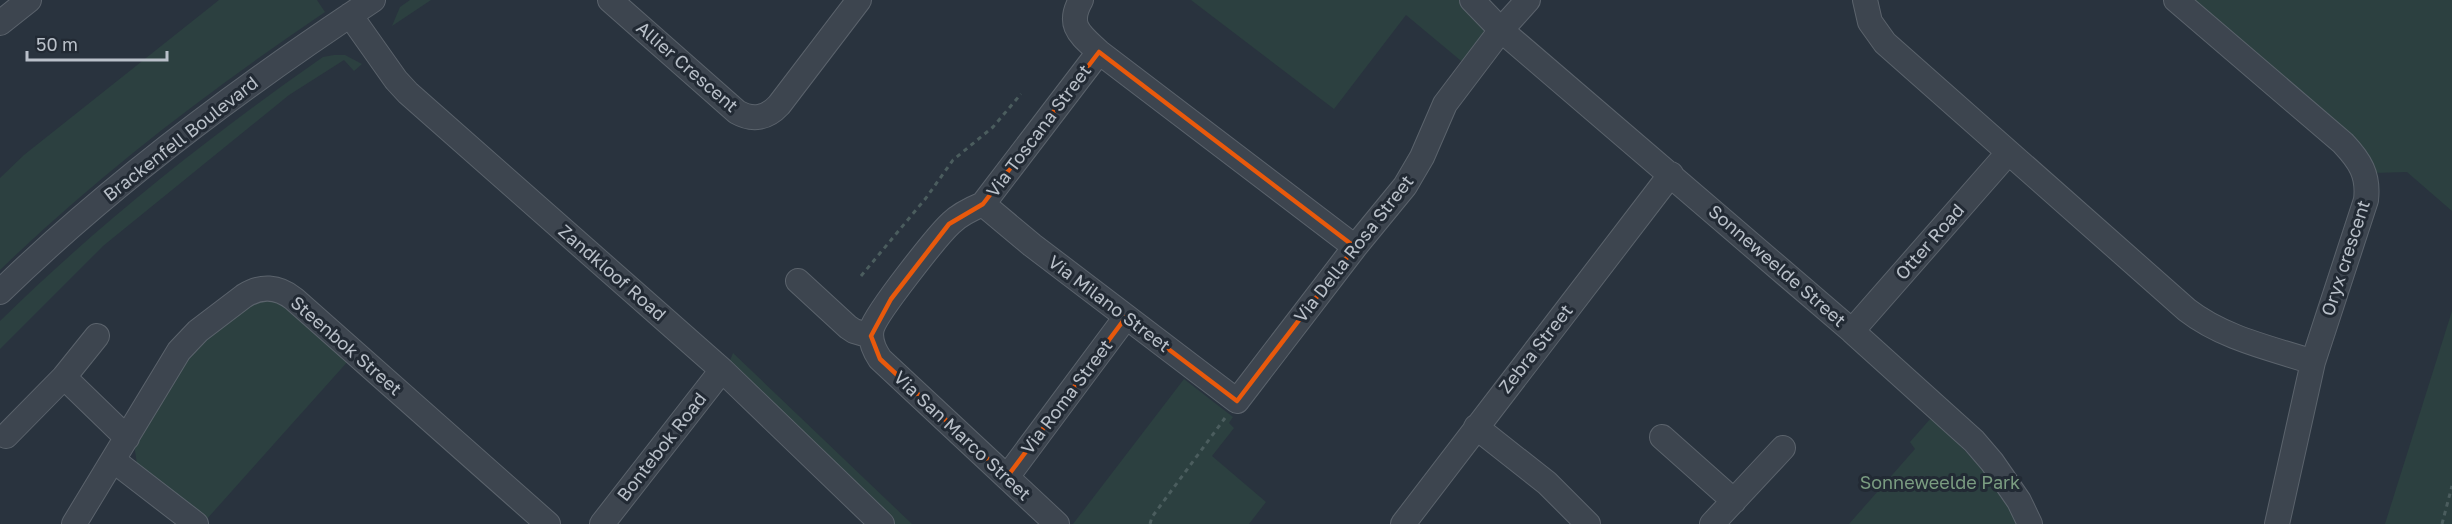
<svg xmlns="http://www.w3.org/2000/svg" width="2452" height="524" font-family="'Golos Text',sans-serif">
<rect width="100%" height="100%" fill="#29333e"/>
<path fill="#2c4040" d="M 219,0 L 317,0 L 325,12 C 210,90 100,173 0,270 L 0,178 L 24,155 Z
M 410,0 L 431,0 L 392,26 L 400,7 Z
M 1191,0 L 1460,0 C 1493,29 1489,30 1466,65 L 1406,15 L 1334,109 Z
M 2191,0 L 2452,0 L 2452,211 L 2407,172 L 2373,173 Z
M 334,55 L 345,55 L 362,64 L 354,71 L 344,60 L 289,95 L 103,246 L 0,349 L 0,321 C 97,226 202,142 313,64 L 323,57 Z
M 280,300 L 349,360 L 206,520 L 137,464 L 134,444 L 192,350 L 251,301 Z
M 2452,311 L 2452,524 L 2385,524 Z
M 733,353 L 912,524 L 893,524 L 729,363 Z
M 1184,379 L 1233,417 L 1229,423 L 1234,428 L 1212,456 L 1266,502 L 1249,524 L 1073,524 Z
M 1931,418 C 1968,452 1994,478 2018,524 L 1849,524 L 1915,449 L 1910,442 Z"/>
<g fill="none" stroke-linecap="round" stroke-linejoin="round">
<g stroke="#5b636c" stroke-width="26">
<path id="minor" d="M 610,0 L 737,112 C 753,121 767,118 779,105 L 859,0
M 1081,0 C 1066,26 1081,35 1099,52 L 1355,247
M 1472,0 L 1501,30 L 1852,331 L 1974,441 L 1992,462 L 2019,501 L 2030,524
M 1865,0 L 1870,22 L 1885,43 L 2187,310 C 2223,338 2270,348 2313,362
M 2176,0 L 2343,143 C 2360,161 2369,175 2366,200 L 2313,362 L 2277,524
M 350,15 L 396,80 L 408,93 L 722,370 L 882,524
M 0,23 L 29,0
M 983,204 L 1032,245 L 1237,401 L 1355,247 L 1405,186 L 1422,157 L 1445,104 L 1501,30 L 1528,0
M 798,281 L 848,327 L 854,331 L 871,336
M 0,292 C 113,182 241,87 373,0
M 1852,331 L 2008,153
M 64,377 L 127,438
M 1476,427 L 1547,483 L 1588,524
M 6,436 L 64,377 L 97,336
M 1662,437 L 1734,501
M 113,460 L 196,524
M 1007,477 L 1126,317
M 74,524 L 179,351 L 198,331 L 244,296 C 261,285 278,286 294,299 L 548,524
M 602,524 L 722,370
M 1057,524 L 880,359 C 874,350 869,339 872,328 C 877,312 937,236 951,223 C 960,214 971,209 983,204 L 1099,52
M 1403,524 L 1671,174
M 1712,524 L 1783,448"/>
</g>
<path stroke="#4b5d5e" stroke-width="3" stroke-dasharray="4.5 4.5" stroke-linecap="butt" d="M 861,276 L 926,198 L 953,160 L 993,127 L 1021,94
M 1150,524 L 1152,517 L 1225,418
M 2442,524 L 2452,486"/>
<use href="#minor" stroke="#3d454f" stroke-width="24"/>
</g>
<path fill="none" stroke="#e8590c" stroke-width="4.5" stroke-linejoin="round" d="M 1099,52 L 1355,247 L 1237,401 L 1126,317 L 1007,477 L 880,359 L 871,336 L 891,299 L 949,224 L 983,204 Z"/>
<g text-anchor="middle" stroke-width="6" stroke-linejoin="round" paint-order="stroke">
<g font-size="18" fill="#b9c0c9" stroke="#222a34">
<text transform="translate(687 67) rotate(41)" y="6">Allier Crescent</text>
<text transform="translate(1039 131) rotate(-53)" y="6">Via Toscana Street</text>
<text transform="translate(181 139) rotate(-38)" y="6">Brackenfell Boulevard</text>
<text transform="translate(1930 242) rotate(-49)" y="6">Otter Road</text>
<text transform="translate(1354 249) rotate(-52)" y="6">Via Della Rosa Street</text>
<text transform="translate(2346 258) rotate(-72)" y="6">Oryx crescent</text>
<text transform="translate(1777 266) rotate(41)" y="6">Sonneweelde Street</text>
<text transform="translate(612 273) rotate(41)" y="6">Zandkloof Road</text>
<text transform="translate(1109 304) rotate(37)" y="6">Via Milano Street</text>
<text transform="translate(346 346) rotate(41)" y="6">Steenbok Street</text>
<text transform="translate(1536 349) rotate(-52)" y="6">Zebra Street</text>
<text transform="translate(1067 397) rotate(-53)" y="6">Via Roma Street</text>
<text transform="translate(962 436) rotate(43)" y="6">Via San Marco Street</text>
<text transform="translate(662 447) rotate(-52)" y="6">Bontebok Road</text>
</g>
<g font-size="18" fill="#7a9c81" stroke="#222a34">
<text x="1940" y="489">Sonneweelde Park</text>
</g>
</g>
<path d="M27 51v9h140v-9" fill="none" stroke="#b9c0c9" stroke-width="3"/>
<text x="36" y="51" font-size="18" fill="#b9c0c9" stroke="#222a34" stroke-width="4.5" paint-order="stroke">50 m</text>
</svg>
